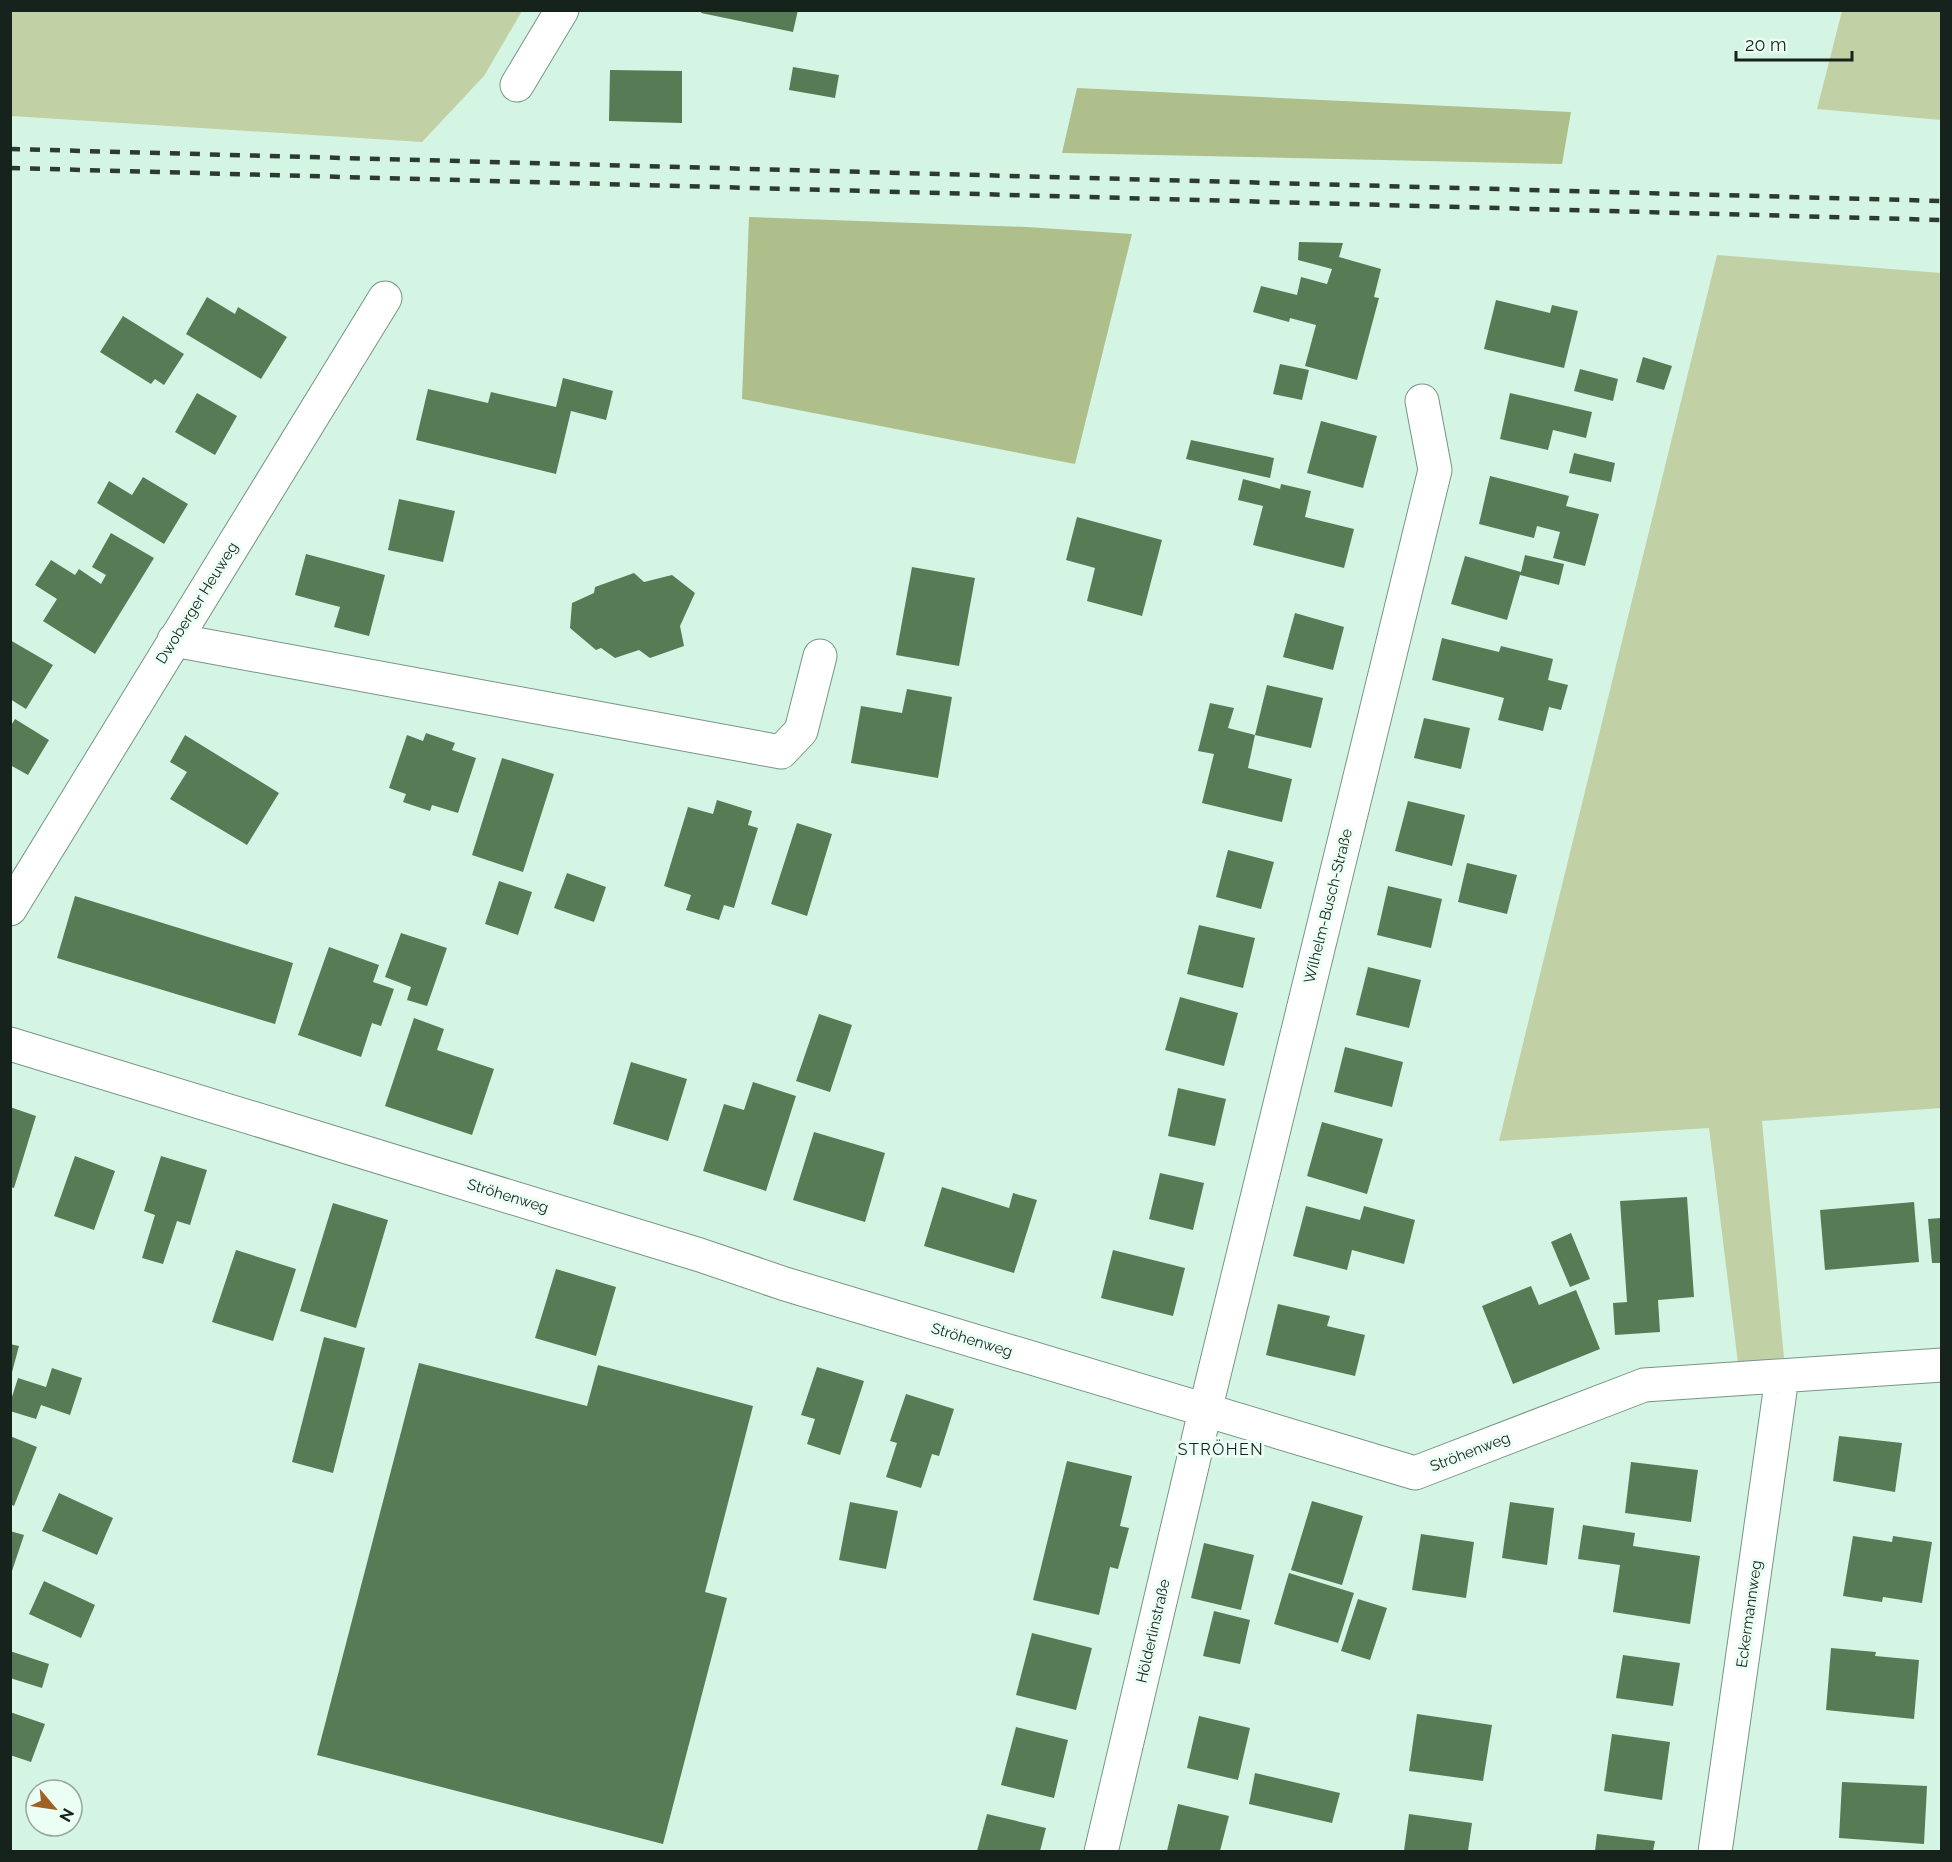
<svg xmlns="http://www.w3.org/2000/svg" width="1952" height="1862" font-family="Raleway,sans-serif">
<rect width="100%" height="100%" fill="#d5f5e4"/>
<path fill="#c2d0a6" d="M 10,11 L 11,10 L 522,11 L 484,76 L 422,142 L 11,116 Z
M 1842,11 L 1941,11 L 1941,120 L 1817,109 Z
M 1717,255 L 1941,273 L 1941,1108 L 1762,1121 L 1784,1358 L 1738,1363 L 1709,1128 L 1499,1141 Z"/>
<path fill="#aebf8c" d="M 1077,88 L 1571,112 L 1562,164 L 1062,153 Z
M 749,217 L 1027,227 L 1132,234 L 1075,464 L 742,399 Z"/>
<path fill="#577b55" d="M 702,10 L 798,10 L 793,32 L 701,13 Z
M 793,67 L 839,75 L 835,98 L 789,90 Z
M 610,70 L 682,71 L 682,123 L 609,121 Z
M 1299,242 L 1343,243 L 1339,257 L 1381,269 L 1374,297 L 1379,298 L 1357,380 L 1305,366 L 1316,325 L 1290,318 L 1289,322 L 1253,312 L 1261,286 L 1297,295 L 1301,277 L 1327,284 L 1332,269 L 1298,260 Z
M 207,297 L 235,314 L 238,307 L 287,337 L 261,379 L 186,334 Z
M 1496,300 L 1550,313 L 1552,305 L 1578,311 L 1564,368 L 1484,349 Z
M 123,316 L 184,354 L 164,385 L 155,379 L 151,384 L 100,352 Z
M 1643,357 L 1672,366 L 1664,390 L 1636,382 Z
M 1280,364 L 1309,370 L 1302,400 L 1273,394 Z
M 1580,369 L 1618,379 L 1613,401 L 1574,391 Z
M 563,378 L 613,391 L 606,420 L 571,411 L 556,474 L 416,440 L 428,389 L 488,403 L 491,392 L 556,407 Z
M 197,393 L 237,416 L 215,455 L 175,432 Z
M 1510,393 L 1592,412 L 1586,438 L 1553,430 L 1548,450 L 1500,439 Z
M 1321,421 L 1377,436 L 1363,488 L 1307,473 Z
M 1191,440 L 1274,458 L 1270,478 L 1186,459 Z
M 1574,453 L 1615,463 L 1611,482 L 1569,473 Z
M 1490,476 L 1569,496 L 1566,506 L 1599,514 L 1585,566 L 1553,558 L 1560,532 L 1537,526 L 1534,538 L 1479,524 Z
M 143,477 L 188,504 L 164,544 L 97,503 L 109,481 L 132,495 Z
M 1243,479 L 1280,489 L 1281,484 L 1311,491 L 1305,517 L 1354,529 L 1344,568 L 1253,545 L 1263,506 L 1238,500 Z
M 399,499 L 455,511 L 443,562 L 388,550 Z
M 1077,517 L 1162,540 L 1142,616 L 1087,601 L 1095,568 L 1066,560 Z
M 111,533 L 154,558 L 95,654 L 43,621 L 57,599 L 35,585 L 51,560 L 75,575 L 79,569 L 101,584 L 106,575 L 92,567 Z
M 306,554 L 385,575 L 369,636 L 334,627 L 340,607 L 295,595 Z
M 1525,555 L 1564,564 L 1559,585 L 1520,575 L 1507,620 L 1451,604 L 1465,556 L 1521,572 Z
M 912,567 L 975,578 L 959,666 L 896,655 Z
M 634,573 L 644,582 L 672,575 L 695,593 L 680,626 L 684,646 L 650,658 L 639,650 L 615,658 L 601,648 L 596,650 L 570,628 L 572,603 L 594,593 L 595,587 Z
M 1295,613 L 1344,627 L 1333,670 L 1283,657 Z
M 1442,638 L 1499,652 L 1501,646 L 1553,659 L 1548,680 L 1568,685 L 1561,710 L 1549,707 L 1543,731 L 1498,720 L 1504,698 L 1432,680 Z
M 10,640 L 53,665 L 26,709 L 10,699 Z
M 1267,685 L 1323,698 L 1311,748 L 1255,735 Z
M 907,689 L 952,697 L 938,778 L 851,763 L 861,706 L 902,713 Z
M 1210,703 L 1234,708 L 1228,728 L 1255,735 L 1248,768 L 1292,779 L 1282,822 L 1202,803 L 1214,754 L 1198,751 Z
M 1424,718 L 1470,728 L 1461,769 L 1414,758 Z
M 15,719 L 49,740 L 28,775 L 10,765 L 10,727 Z
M 426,733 L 455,743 L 452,750 L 476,758 L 458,813 L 432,805 L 430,811 L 403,802 L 406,794 L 389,788 L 407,735 L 423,741 Z
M 185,735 L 279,793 L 247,845 L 170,799 L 187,772 L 170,762 Z
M 502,758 L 554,774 L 523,872 L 472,855 Z
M 717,800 L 752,811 L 748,825 L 758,828 L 734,908 L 724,905 L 719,920 L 686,910 L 691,895 L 664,886 L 688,807 L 713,814 Z
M 1408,801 L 1465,815 L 1452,866 L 1395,851 Z
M 797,823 L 832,834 L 807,916 L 771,904 Z
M 1228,850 L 1274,862 L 1261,909 L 1216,897 Z
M 1467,863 L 1517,875 L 1507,914 L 1458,902 Z
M 567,873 L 606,887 L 594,922 L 554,908 Z
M 499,881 L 532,892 L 518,935 L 485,924 Z
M 1388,886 L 1442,899 L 1431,948 L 1377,935 Z
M 75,896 L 293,963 L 275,1024 L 57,958 Z
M 1199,925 L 1255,938 L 1243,988 L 1187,974 Z
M 401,933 L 447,948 L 427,1006 L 407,1000 L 411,987 L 385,977 Z
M 329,947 L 379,965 L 373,982 L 394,989 L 381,1026 L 372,1023 L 361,1057 L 298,1035 Z
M 1368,967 L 1421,980 L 1409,1028 L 1356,1015 Z
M 1180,997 L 1238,1013 L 1224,1066 L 1165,1050 Z
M 819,1014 L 852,1025 L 830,1092 L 796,1081 Z
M 414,1018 L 444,1029 L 437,1050 L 494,1069 L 472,1135 L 385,1106 Z
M 1345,1047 L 1403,1062 L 1392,1107 L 1334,1092 Z
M 631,1062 L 687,1079 L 668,1141 L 613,1124 Z
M 753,1082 L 796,1096 L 766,1191 L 703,1171 L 724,1104 L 744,1110 Z
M 1178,1088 L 1226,1099 L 1215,1146 L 1168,1136 Z
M 10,1107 L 36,1116 L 14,1188 L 10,1187 Z
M 1322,1122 L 1383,1139 L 1367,1194 L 1307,1176 Z
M 814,1132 L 885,1153 L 865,1222 L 793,1200 Z
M 75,1156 L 115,1171 L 94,1230 L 54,1216 Z
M 161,1156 L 207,1170 L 190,1225 L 177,1221 L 163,1264 L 142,1258 L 155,1215 L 144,1211 Z
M 1160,1173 L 1204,1183 L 1193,1230 L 1149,1219 Z
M 942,1187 L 1009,1208 L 1013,1193 L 1037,1200 L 1014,1273 L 924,1246 Z
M 1687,1197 L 1694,1297 L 1658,1300 L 1660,1332 L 1615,1335 L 1613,1303 L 1627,1302 L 1620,1201 Z
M 1914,1202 L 1919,1262 L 1825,1270 L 1820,1210 Z
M 333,1203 L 388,1220 L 356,1328 L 300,1311 Z
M 1306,1206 L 1360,1220 L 1364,1206 L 1415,1220 L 1404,1264 L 1352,1250 L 1347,1270 L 1293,1256 Z
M 1941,1218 L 1941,1263 L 1932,1263 L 1928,1219 Z
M 1571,1233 L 1590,1279 L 1570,1287 L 1551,1242 Z
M 236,1250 L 296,1269 L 273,1341 L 212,1322 Z
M 1113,1250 L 1185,1268 L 1173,1316 L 1101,1298 Z
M 556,1269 L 616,1287 L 596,1356 L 535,1338 Z
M 1531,1286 L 1539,1305 L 1576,1290 L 1600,1349 L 1513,1384 L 1482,1306 Z
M 1278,1304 L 1330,1316 L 1327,1326 L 1365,1335 L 1355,1376 L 1266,1355 Z
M 324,1337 L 365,1348 L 333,1473 L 292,1462 Z
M 10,1344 L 19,1346 L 11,1376 L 10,1376 Z
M 419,1363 L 587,1406 L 598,1365 L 753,1406 L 705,1592 L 727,1598 L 663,1844 L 317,1755 Z
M 817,1367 L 864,1381 L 840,1455 L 807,1444 L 815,1419 L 801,1415 Z
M 52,1368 L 82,1378 L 70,1415 L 41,1405 L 36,1419 L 10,1411 L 10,1403 L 18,1378 L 46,1387 Z
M 906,1394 L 954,1409 L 939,1456 L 932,1454 L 921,1488 L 886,1477 L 897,1443 L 890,1441 Z
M 10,1436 L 37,1447 L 14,1506 L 10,1504 Z
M 1839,1436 L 1902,1443 L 1895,1492 L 1833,1481 Z
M 1067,1461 L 1132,1476 L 1120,1526 L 1129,1528 L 1118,1569 L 1110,1567 L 1099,1615 L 1033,1600 Z
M 1631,1462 L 1698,1470 L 1691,1522 L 1625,1513 Z
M 59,1493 L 113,1518 L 97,1555 L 42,1531 Z
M 1312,1501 L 1363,1516 L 1342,1585 L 1291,1570 Z
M 850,1502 L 898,1511 L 886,1569 L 839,1560 Z
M 1510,1502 L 1554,1508 L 1547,1565 L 1502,1558 Z
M 1583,1525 L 1635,1533 L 1633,1546 L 1700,1556 L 1690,1624 L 1613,1612 L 1620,1565 L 1578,1559 Z
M 10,1531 L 24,1535 L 11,1574 L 10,1574 Z
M 1421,1534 L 1474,1542 L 1466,1598 L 1412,1590 Z
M 1853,1536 L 1892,1542 L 1893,1536 L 1932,1542 L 1922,1603 L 1883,1597 L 1882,1602 L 1843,1596 Z
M 1204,1543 L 1254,1555 L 1241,1610 L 1191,1598 Z
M 1289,1573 L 1354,1593 L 1338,1643 L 1274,1624 Z
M 44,1581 L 95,1605 L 81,1638 L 29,1614 Z
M 1358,1599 L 1387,1608 L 1370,1660 L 1341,1651 Z
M 1214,1611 L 1250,1620 L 1240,1664 L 1203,1656 Z
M 1032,1633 L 1092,1648 L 1076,1710 L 1016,1695 Z
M 1831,1648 L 1876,1652 L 1875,1656 L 1919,1660 L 1914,1719 L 1826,1710 Z
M 10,1651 L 49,1664 L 42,1688 L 10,1678 Z
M 1623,1655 L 1680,1663 L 1673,1706 L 1616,1698 Z
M 10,1712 L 45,1724 L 31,1762 L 10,1755 Z
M 1417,1714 L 1492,1725 L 1483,1781 L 1409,1771 Z
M 1199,1716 L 1250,1728 L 1238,1780 L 1187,1768 Z
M 1016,1727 L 1068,1740 L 1054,1798 L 1001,1785 Z
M 1612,1734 L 1670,1742 L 1662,1800 L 1604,1791 Z
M 1255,1773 L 1340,1793 L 1332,1823 L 1249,1804 Z
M 1842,1782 L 1927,1786 L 1924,1844 L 1839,1838 Z
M 1178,1804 L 1229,1816 L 1220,1851 L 1167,1851 Z
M 987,1814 L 1046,1828 L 1040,1851 L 977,1851 Z
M 1409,1814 L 1472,1823 L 1468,1851 L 1404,1851 Z
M 1597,1834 L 1655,1841 L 1653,1851 L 1595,1851 Z"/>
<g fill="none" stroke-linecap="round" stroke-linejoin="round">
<g stroke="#779586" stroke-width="35">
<path id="minor" d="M 517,85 L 562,10
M 174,640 L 781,752 L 801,731 L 820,656
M 10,909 L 385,298
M 10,1044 L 700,1255 L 785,1284 L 1415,1473 L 1644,1385 L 1942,1365
M 1101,1852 L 1205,1411 L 1435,470 L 1422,401
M 1715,1852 L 1782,1377"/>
</g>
<use href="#minor" stroke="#fff" stroke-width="33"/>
<path stroke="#2c3a33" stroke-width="4.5" stroke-dasharray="10 10" stroke-linecap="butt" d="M 10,149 L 1942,201
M 10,168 L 1942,220"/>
</g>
<g text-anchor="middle" stroke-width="6" stroke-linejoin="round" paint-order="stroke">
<g font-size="15" fill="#16221c" stroke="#ecfff5">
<text transform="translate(197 603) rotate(-58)" y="5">Dwoberger Heuweg</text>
<text transform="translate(1328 906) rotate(-76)" y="5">Wilhelm-Busch-Straße</text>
<text transform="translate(508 1196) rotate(17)" y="5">Ströhenweg</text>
<text transform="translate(972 1340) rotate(17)" y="5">Ströhenweg</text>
<text transform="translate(1470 1452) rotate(-21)" y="5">Ströhenweg</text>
<text transform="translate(1749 1614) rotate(-82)" y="5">Eckermannweg</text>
<text transform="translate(1153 1631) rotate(-77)" y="5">Hölderlinstraße</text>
</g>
<g font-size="16" letter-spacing="1.5" fill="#16221c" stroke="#ecfff5">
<text x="1221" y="1455">STRÖHEN</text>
</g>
</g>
<rect width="1952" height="1862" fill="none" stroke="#16221c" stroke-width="24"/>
<g transform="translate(54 1808) rotate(119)"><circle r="28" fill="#ecfff5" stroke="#96a79e" stroke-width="1.5"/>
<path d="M0-4.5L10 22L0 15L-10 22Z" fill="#9e6324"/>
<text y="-9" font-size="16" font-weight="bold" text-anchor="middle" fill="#16221c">N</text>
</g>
<path d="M1736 51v9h116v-9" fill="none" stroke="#16221c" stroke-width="3"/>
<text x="1745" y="51" font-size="18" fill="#16221c" stroke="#ecfff5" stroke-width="4.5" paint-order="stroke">20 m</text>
</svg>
